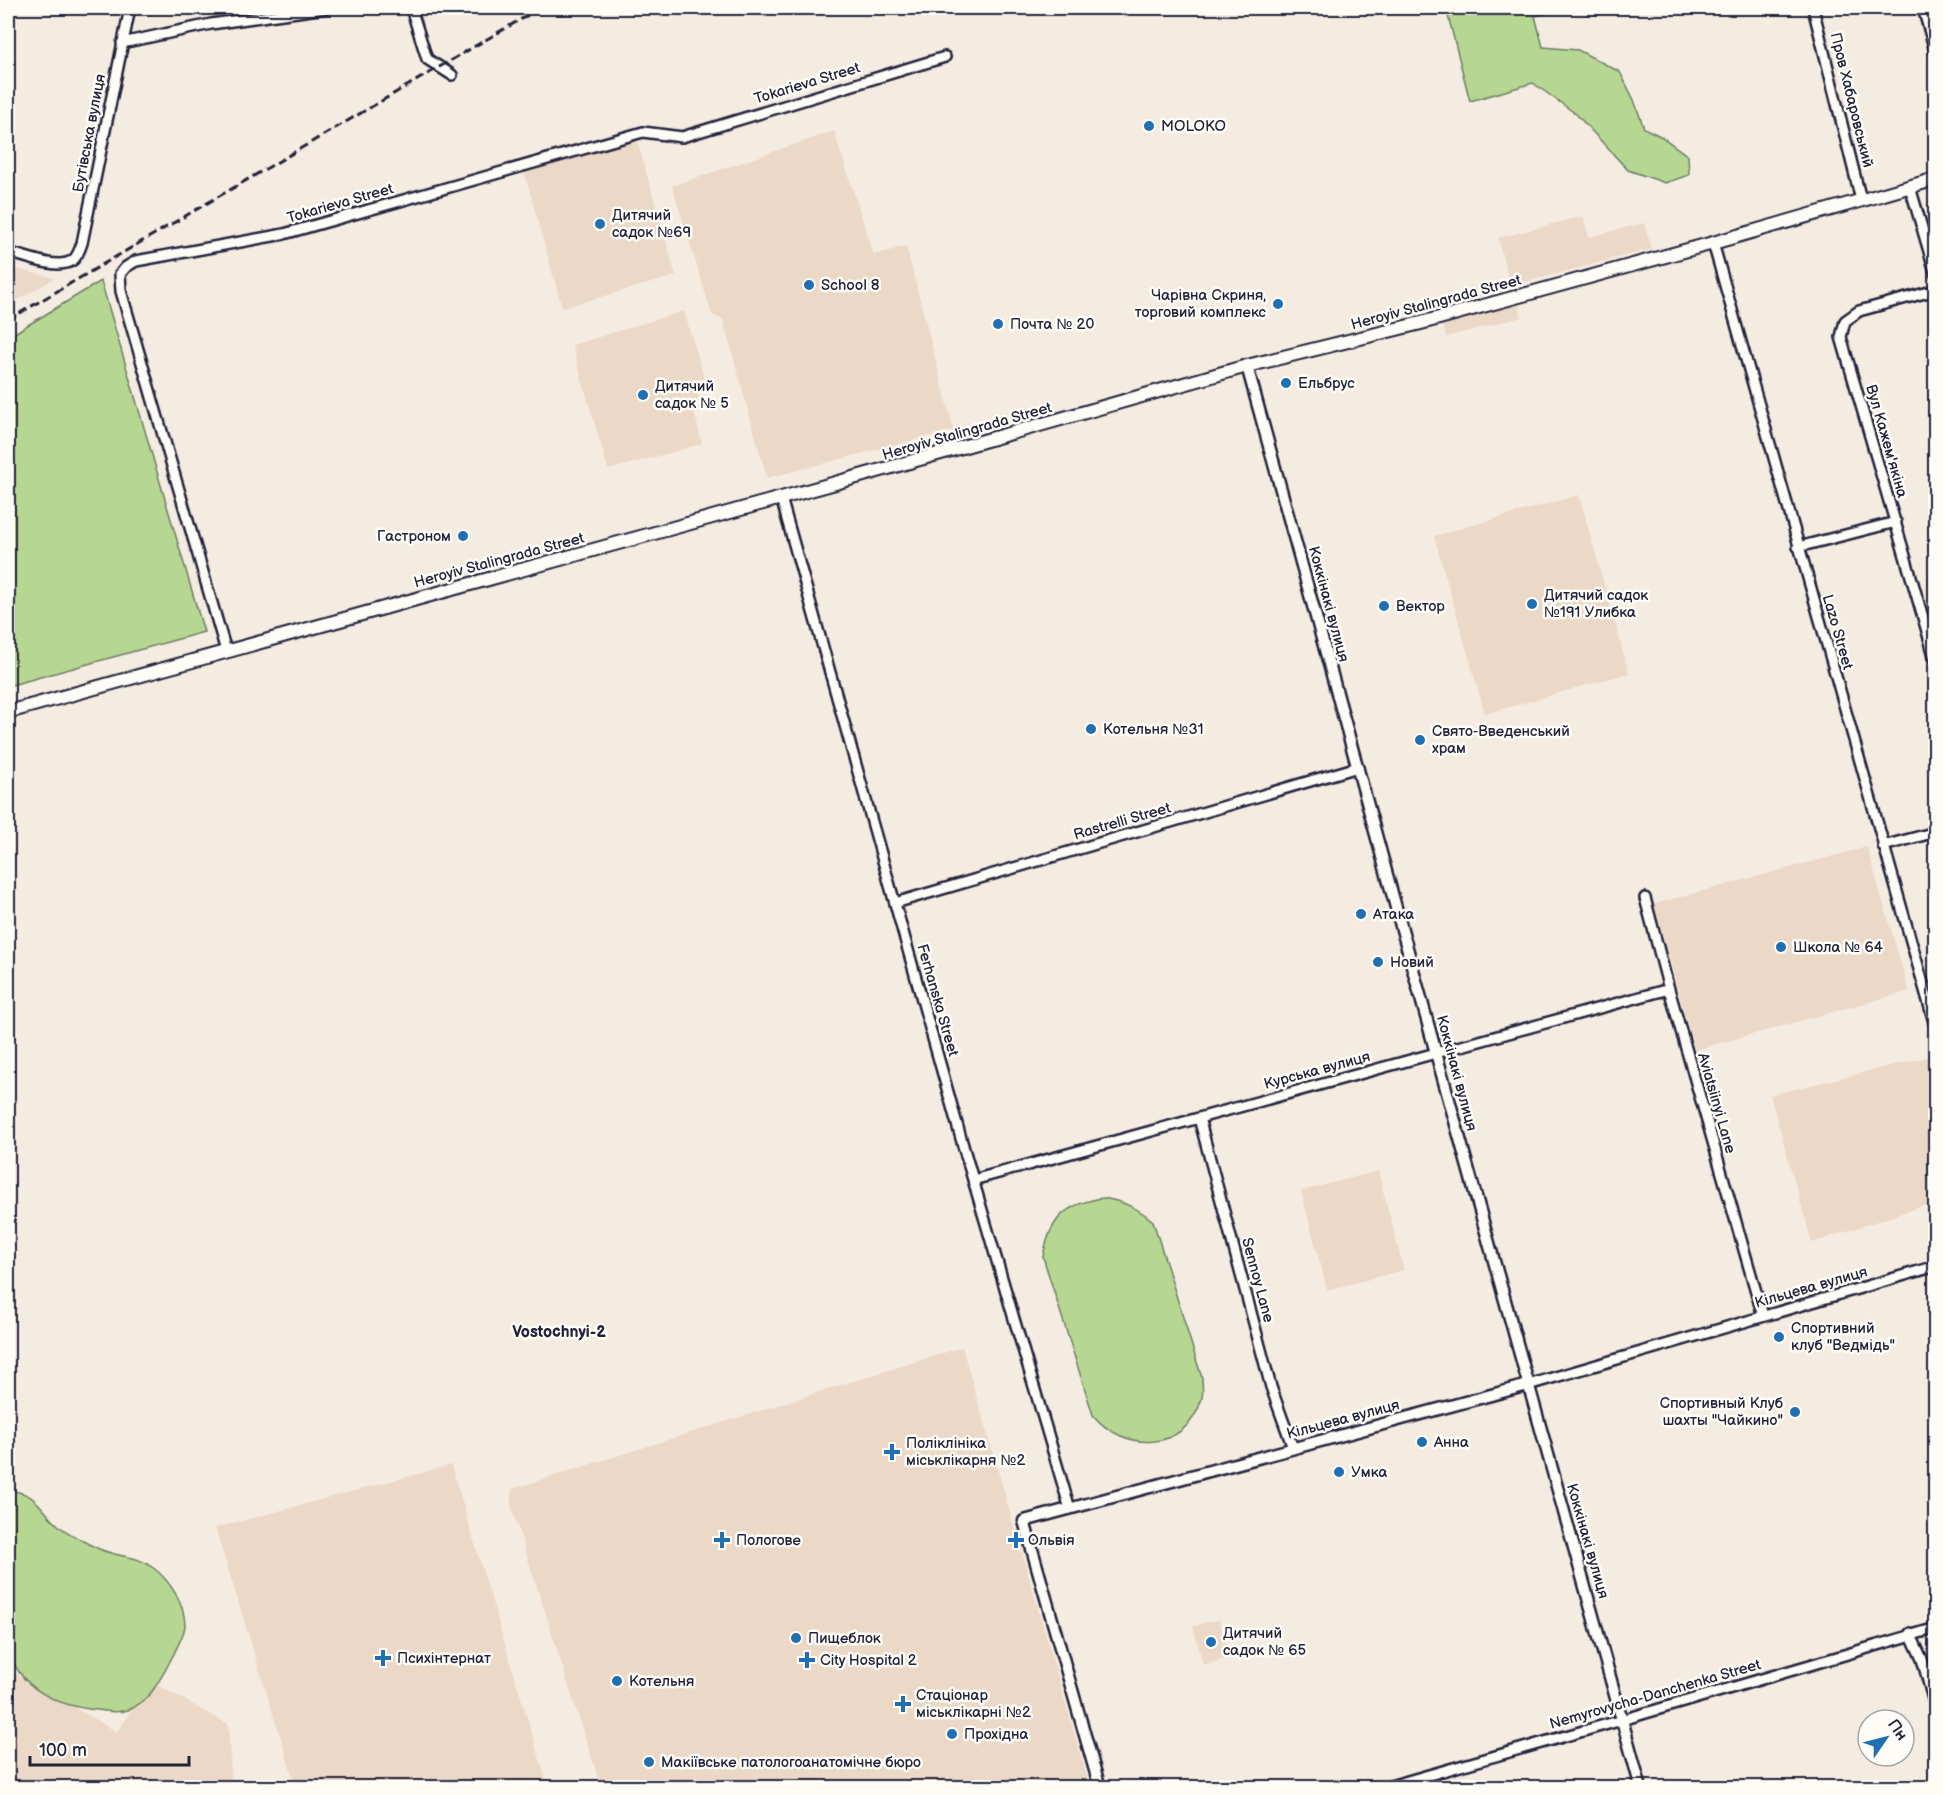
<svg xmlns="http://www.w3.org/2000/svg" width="1943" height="1795" font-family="'Balsamiq Sans',sans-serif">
<rect width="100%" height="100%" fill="#f5ece1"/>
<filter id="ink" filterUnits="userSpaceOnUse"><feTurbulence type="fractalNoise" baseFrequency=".0167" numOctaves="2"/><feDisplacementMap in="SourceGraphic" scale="12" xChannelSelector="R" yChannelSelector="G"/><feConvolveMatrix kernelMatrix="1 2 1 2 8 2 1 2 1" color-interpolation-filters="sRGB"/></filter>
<g filter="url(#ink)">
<path fill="#ecd8c6" d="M 834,131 L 874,255 L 906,246 L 954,430 L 767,478 L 723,320 L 712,315 L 672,186 Z
M 637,140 L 676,276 L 562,308 L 524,171 Z
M 1583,216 L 1589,237 L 1644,223 L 1652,249 L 1510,286 L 1498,238 Z
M 8,267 L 55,278 L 8,306 Z
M 1518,303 L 1522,317 L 1446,337 L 1442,323 Z
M 684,311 L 706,384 L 693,407 L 702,444 L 608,470 L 572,345 Z
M 1579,495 L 1629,673 L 1485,714 L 1434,536 Z
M 1867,847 L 1909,991 L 1695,1050 L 1654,904 Z
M 1935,1055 L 1935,1202 L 1812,1243 L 1770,1095 Z
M 1378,1171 L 1404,1270 L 1327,1290 L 1301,1191 Z
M 962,1347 L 1090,1787 L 601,1787 L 511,1506 L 512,1489 Z
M 451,1465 L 548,1787 L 296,1787 L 215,1528 Z
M 1219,1619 L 1230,1658 L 1203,1665 L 1193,1626 Z
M 8,1669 L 117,1732 L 150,1681 L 228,1724 L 232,1787 L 8,1787 Z"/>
<path fill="#b6d791" stroke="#6c7c66" stroke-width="1.5" d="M 1446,8 L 1567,8 L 1535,16 L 1543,47 L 1578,50 L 1620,72 L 1634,100 L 1644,128 L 1662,137 L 1688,156 L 1689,175 L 1665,183 L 1628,170 L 1576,114 L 1533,83 L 1470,101 Z
M 101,281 L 204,632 L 8,686 L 8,337 Z
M 1104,1198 C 1124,1202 1138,1208 1153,1221 L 1202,1378 C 1202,1385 1204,1395 1201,1401 C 1185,1453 1123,1452 1093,1415 L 1043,1257 C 1050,1219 1065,1203 1104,1198 Z
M 8,1491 C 35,1490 41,1510 58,1525 C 68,1534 85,1542 97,1548 C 117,1558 135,1554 152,1567 C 169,1579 185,1604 185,1625 C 185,1636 161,1679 153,1690 C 149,1696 139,1704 133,1708 C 121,1714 109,1711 97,1710 C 58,1706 17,1689 8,1646 C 4,1633 8,1615 8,1601 C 8,1564 7,1528 8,1491 Z"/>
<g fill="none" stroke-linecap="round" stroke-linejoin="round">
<g stroke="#22223b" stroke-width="14">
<path id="minor" d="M 411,8 L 427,59 L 452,75
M 1813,8 L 1861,200
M 1923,8 L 1936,54
M 122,43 L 211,24 L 326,8
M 1910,187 L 1936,275
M 1713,243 L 1936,1029
M 8,252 C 24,256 59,271 73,260 C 78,256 80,249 82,243 L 130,8
M 1936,290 L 1859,311 L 1845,321 L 1841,337 L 1936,662
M 781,498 L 964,1149 L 1070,1509
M 1798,547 L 1896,522
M 226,651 L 121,291 L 120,274 L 126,267 L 136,261 L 284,234 L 643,132 L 682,137 L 945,57
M 1883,846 L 1936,832
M 1645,898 L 1669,989 L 1763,1316
M 895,903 L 1358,767
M 1199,1118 L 1271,1387 L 1293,1448
M 973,1180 L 1669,989
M 1528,1385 L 1936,1266
M 1910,1633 L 1922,1659 L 1936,1710
M 1383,1788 L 1622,1720 L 1936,1628"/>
</g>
<g stroke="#22223b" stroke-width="15">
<path id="tertiary" d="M 1247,366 L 1436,1053 L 1641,1788
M 1100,1788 L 1024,1521 L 1528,1385"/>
</g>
<g stroke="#22223b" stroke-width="16">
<path id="secondary" d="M 8,712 L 839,482 L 1247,366 L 1421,323 L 1713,243 L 1936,179"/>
</g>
<use href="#minor" stroke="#fdfcf7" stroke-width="9"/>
<use href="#tertiary" stroke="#fdfcf7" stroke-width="10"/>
<use href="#secondary" stroke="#fdfcf7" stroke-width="12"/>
<path stroke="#22223b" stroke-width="3" stroke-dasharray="9 4.5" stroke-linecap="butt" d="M 8,320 L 540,8"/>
</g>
</g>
<g fill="#1f6fb2" stroke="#fdfcf7" stroke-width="2">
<circle cx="1149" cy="126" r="6"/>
<circle cx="600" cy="224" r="6"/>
<circle cx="809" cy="285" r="6"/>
<circle cx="1278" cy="304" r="6"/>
<circle cx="998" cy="324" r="6"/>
<circle cx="1286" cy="383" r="6"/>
<circle cx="643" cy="395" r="6"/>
<circle cx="463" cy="536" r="6"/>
<circle cx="1532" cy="604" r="6"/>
<circle cx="1384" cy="606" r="6"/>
<circle cx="1091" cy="729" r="6"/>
<circle cx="1420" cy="740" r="6"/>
<circle cx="1361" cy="914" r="6"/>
<circle cx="1781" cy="947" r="6"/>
<circle cx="1378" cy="962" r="6"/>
<circle cx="1779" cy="1337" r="6"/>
<circle cx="1795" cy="1412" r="6"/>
<circle cx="1422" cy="1442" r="6"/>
<path d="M889 1443h6v6h6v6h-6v6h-6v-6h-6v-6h6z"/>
<circle cx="1339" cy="1472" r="6"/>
<path d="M719 1531h6v6h6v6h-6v6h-6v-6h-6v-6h6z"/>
<path d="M1013 1531h6v6h6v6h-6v6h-6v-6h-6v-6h6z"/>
<circle cx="796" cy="1638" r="6"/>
<circle cx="1211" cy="1642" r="6"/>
<path d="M380 1649h6v6h6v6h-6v6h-6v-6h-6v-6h6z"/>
<path d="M804 1651h6v6h6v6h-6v6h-6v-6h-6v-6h6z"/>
<circle cx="617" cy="1681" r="6"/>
<path d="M900 1695h6v6h6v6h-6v6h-6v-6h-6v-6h6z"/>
<circle cx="952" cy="1734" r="6"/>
<circle cx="649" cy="1762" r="6"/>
</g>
<g text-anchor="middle" stroke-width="5" stroke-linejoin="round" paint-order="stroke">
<g font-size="15" fill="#22223b" stroke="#fdfcf7">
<text transform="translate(807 83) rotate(-17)" y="5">Tokarieva Street</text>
<text transform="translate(1852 100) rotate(76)" y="5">Пров Хабаровський</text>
<text transform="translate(89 133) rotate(-79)" y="5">Бутівська вулиця</text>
<text transform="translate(340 203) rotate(-16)" y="5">Tokarieva Street</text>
<text transform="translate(1436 302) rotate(-15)" y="5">Heroyiv Stalingrada Street</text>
<text transform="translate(967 431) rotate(-16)" y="5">Heroyiv Stalingrada Street</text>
<text transform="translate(1887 441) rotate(74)" y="5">Вул Кажем'якіна</text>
<text transform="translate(499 560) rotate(-15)" y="5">Heroyiv Stalingrada Street</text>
<text transform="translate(1329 604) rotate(75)" y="5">Коккінакі вулиця</text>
<text transform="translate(1838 632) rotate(74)" y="5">Lazo Street</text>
<text transform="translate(1122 821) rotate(-16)" y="5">Rastrelli Street</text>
<text transform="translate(938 1000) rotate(74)" y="5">Ferhanska Street</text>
<text transform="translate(1317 1070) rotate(-15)" y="5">Курська вулиця</text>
<text transform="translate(1457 1073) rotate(75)" y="5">Коккінакі вулиця</text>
<text transform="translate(1717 1103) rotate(74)" y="5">Aviatsiinyi Lane</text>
<text transform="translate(1258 1280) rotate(75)" y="5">Sennoy Lane</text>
<text transform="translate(1811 1287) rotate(-16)" y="5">Кільцева вулиця</text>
<text transform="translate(1343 1419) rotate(-15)" y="5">Кільцева вулиця</text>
<text transform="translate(1588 1541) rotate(74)" y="5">Коккінакі вулиця</text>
<text transform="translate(1655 1694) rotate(-16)" y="5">Nemyrovycha-Danchenka Street</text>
</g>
<g font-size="15" fill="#22223b" stroke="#fdfcf7" text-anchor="start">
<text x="1161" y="131">MOLOKO</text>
<text x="612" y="220">Дитячий<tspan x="612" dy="17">садок №69</tspan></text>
<text x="821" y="290">School 8</text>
<text x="1266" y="300" text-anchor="end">Чарівна Скриня,<tspan x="1266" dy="17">торговий комплекс</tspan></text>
<text x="1010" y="329">Почта № 20</text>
<text x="1298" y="388">Ельбрус</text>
<text x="655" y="391">Дитячий<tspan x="655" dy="17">садок № 5</tspan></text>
<text x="451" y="541" text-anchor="end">Гастроном</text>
<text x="1544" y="600">Дитячий садок<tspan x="1544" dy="17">№191 Улибка</tspan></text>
<text x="1396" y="611">Вектор</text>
<text x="1103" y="734">Котельня №31</text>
<text x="1432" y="736">Свято-Введенський<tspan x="1432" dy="17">храм</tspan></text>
<text x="1373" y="919">Атака</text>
<text x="1793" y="952">Школа № 64</text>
<text x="1390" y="967">Новий</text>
<text x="1791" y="1333">Спортивний<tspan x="1791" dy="17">клуб "Ведмідь"</tspan></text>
<text x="1783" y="1408" text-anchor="end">Спортивный Клуб<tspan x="1783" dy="17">шахты "Чайкино"</tspan></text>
<text x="1434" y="1447">Анна</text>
<text x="906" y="1448">Поліклініка<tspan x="906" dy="17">міськлікарня №2</tspan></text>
<text x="1351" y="1477">Умка</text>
<text x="736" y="1545">Пологове</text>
<text x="1028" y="1545">Ольвія</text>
<text x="1223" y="1638">Дитячий<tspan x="1223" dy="17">садок № 65</tspan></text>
<text x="808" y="1643">Пищеблок</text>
<text x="397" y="1663">Психінтернат</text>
<text x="820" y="1665">City Hospital 2</text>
<text x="629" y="1686">Котельня</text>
<text x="916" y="1700">Стаціонар<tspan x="916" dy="17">міськлікарні №2</tspan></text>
<text x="964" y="1739">Прохідна</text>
<text x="661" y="1767">Макіївське патологоанатомічне бюро</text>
</g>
<g font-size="16" font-weight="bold" fill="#22223b" stroke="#fdfcf7">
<text x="559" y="1337">Vostochnyi-2</text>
</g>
</g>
<rect width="1943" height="1795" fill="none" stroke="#fdfcf7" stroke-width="30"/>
<rect x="15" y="15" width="1913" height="1765" fill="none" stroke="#22223b" stroke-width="2" filter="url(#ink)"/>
<g transform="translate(1886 1738) rotate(55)"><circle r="28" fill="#fdfcf7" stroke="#a5a5ac" stroke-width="1.5"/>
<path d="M0-4.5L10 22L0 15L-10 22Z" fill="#1f6fb2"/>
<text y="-9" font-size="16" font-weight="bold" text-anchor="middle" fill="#22223b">Пн</text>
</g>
<path d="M30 1756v9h159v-9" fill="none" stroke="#22223b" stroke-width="3"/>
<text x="39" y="1756" font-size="18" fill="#22223b" stroke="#fdfcf7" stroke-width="4.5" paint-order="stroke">100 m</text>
</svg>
